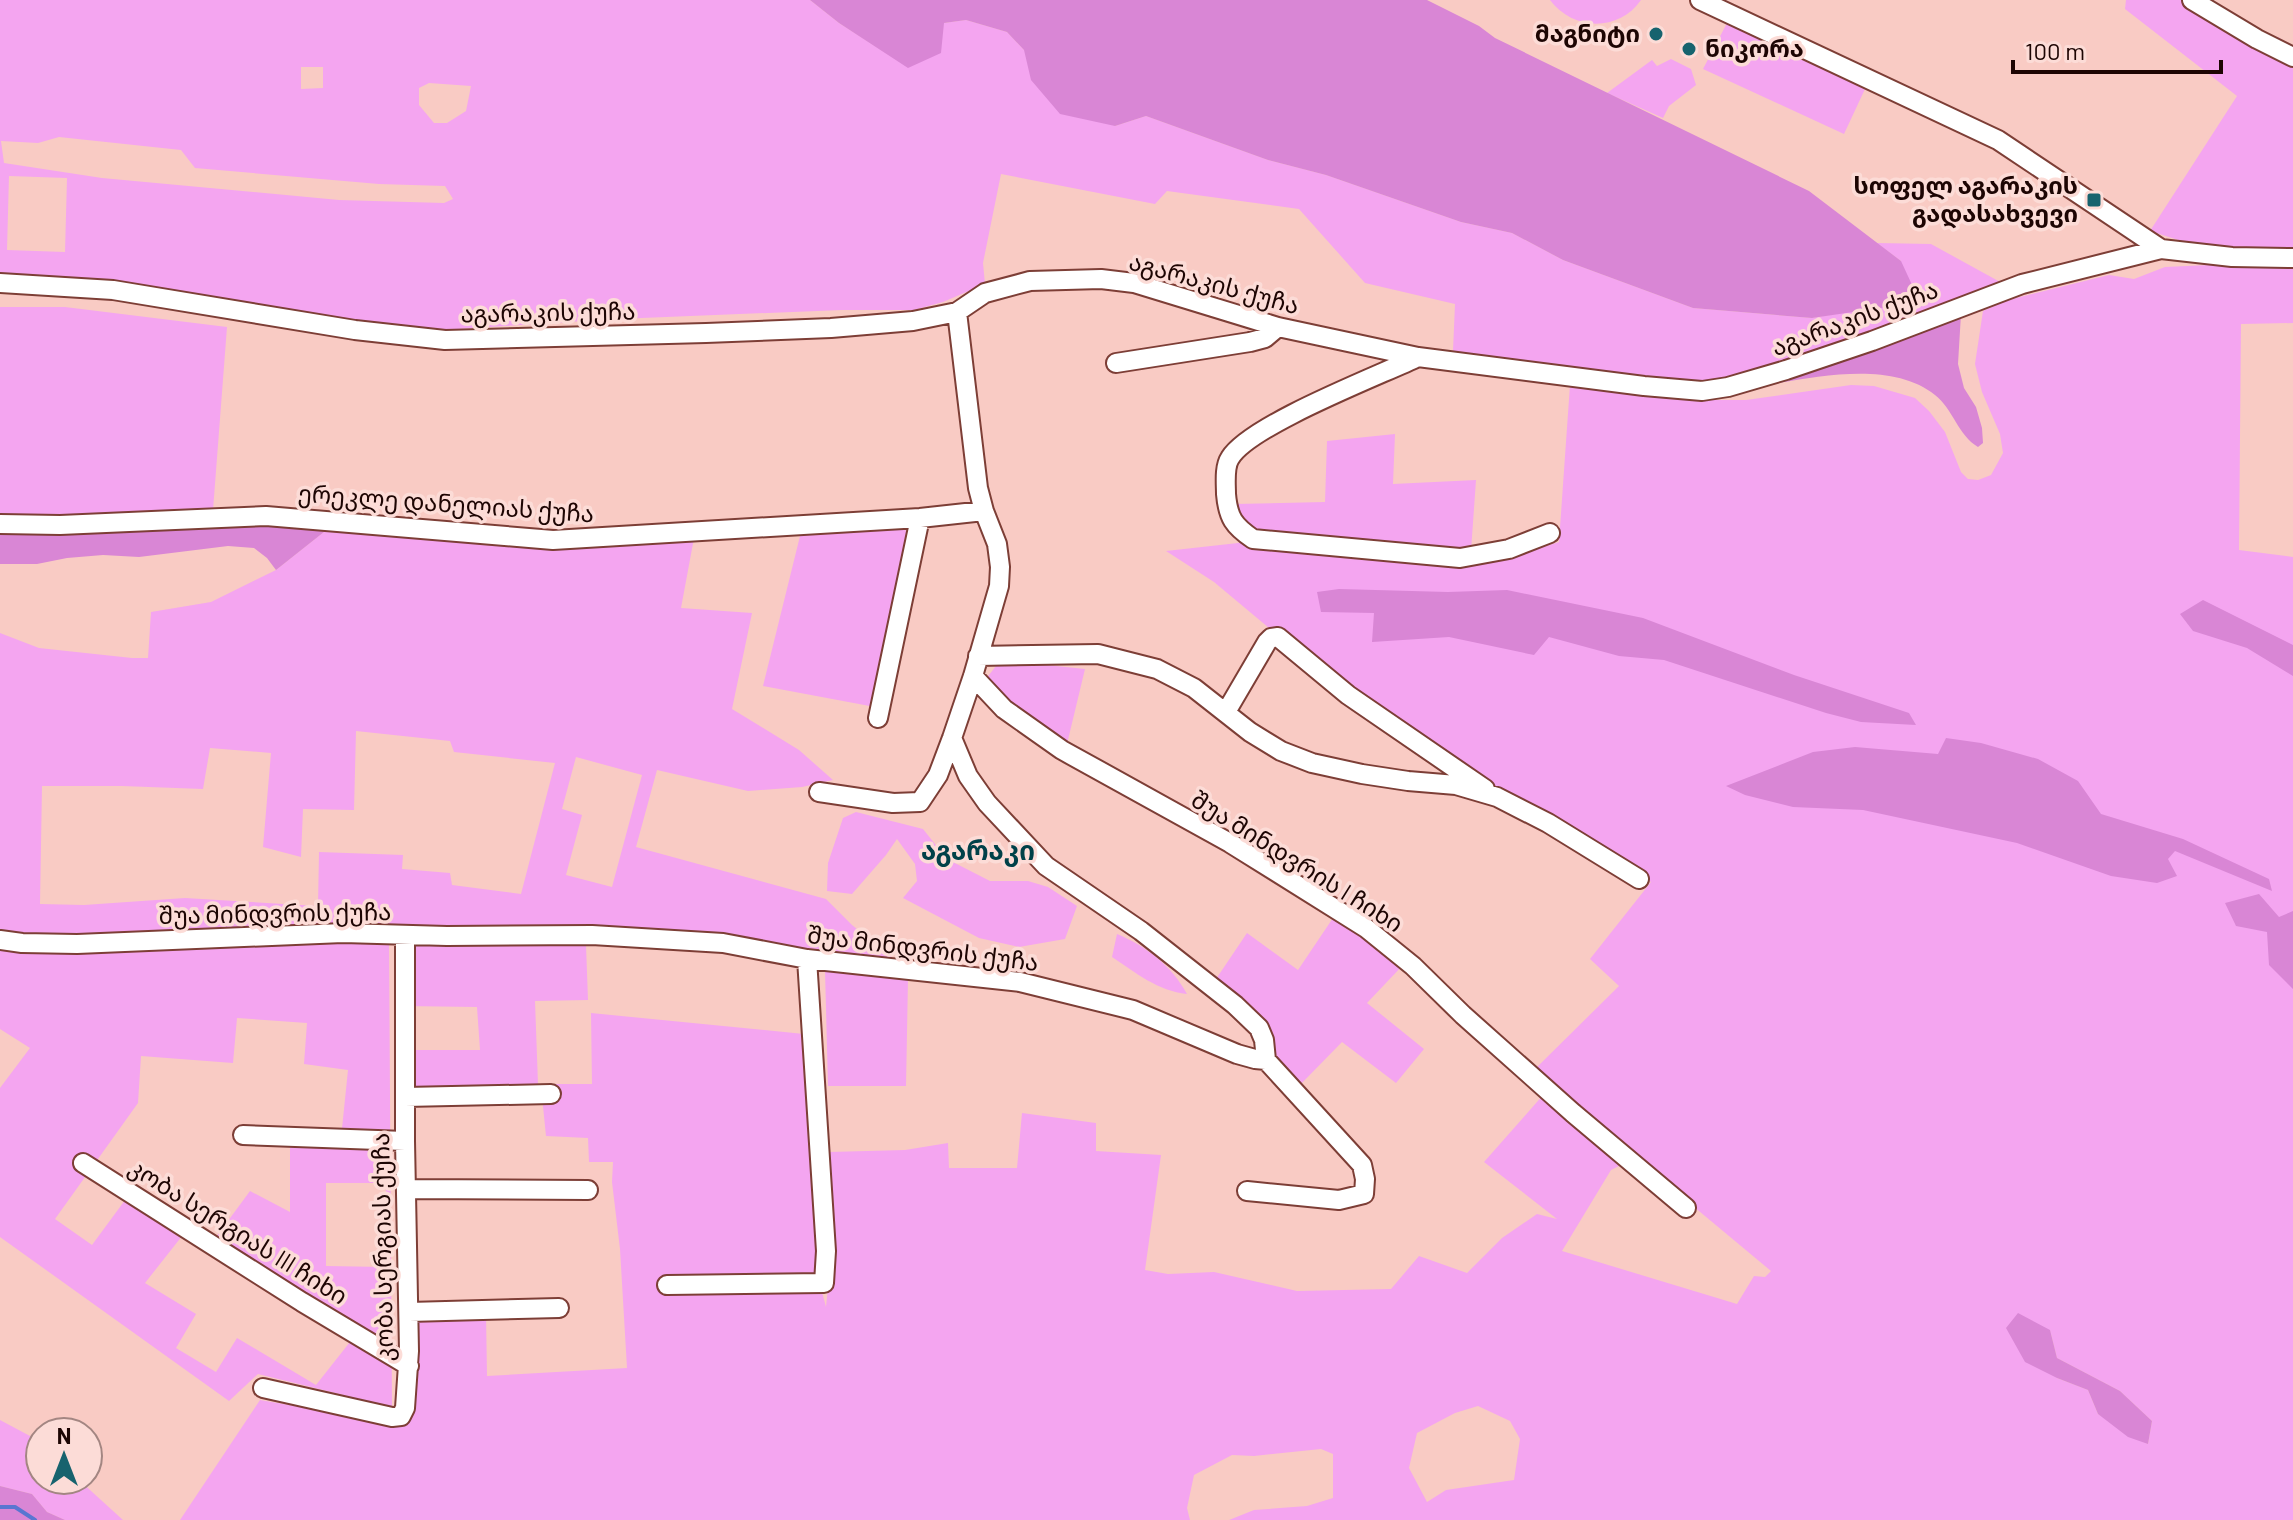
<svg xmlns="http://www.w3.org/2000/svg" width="2293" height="1520" font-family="Barlow,'Noto Sans Georgian',sans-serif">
<rect width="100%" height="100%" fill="#f9cbc4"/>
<path fill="#f4a5f0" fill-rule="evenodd" d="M 0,0 L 810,0 L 839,23 L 908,67 L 944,23 L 966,20 L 1007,32 L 1024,50 L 1115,126 L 1146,116 L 1268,160 L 1326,175 L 1461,222 L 1512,233 L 1563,260 L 1693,308 L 1812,318 L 1858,310 L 1901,261 L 1877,243 L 1931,244 L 2002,283 L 1916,318 L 1736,380 L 1703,384 L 1453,351 L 1455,304 L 1365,283 L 1299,209 L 1167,191 L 1155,204 L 1001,174 L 983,263 L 985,284 L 943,302 L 914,310 L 842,310 L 617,319 L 442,330 L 364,325 L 82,278 L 0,276 ZM 301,67 L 323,67 L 323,88 L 301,89 ZM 429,83 L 471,86 L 466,111 L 447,123 L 434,123 L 419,105 L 419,88 ZM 59,137 L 181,150 L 195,168 L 379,184 L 445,186 L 453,199 L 444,203 L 339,200 L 102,178 L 4,163 L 1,141 L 38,143 ZM 9,176 L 67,178 L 65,252 L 7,250 Z
M 1550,0 L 1641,0 C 1619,32 1573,31 1550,0 Z
M 2126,0 L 2192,0 L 2257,39 L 2278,37 L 2293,47 L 2293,258 L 2232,257 L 2150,231 L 2237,96 L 2125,9 Z
M 1727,23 L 1865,89 L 1844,134 L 1703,69 Z
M 1671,59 L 1691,69 L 1696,85 L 1669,106 L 1663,118 L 1607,93 L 1652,60 L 1657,66 Z
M 2231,264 L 2293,266 L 2293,323 L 2241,324 L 2239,550 L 2293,557 L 2293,1520 L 1229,1520 L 1254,1510 L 1307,1506 L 1333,1498 L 1333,1454 L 1321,1449 L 1254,1456 L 1232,1455 L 1194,1475 L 1187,1508 L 1190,1520 L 180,1520 L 260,1400 L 406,1425 L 404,1316 L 486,1314 L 487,1376 L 627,1368 L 620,1249 L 612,1182 L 613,1162 L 589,1162 L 588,1138 L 546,1136 L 542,1096 L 399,1097 L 400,1050 L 480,1050 L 477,1007 L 402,1006 L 404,942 L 586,945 L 588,1000 L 535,1001 L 538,1084 L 592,1084 L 591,1013 L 804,1034 L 821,1288 L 826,1307 L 832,1249 L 829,1152 L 905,1150 L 948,1143 L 949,1168 L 1017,1168 L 1022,1113 L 1096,1123 L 1096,1151 L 1161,1155 L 1145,1270 L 1168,1274 L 1214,1272 L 1297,1291 L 1391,1289 L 1419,1256 L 1467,1273 L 1502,1238 L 1537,1214 L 1557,1219 L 1484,1162 L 1544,1094 L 1625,1163 L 1611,1170 L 1562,1251 L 1737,1304 L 1754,1276 L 1765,1277 L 1771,1271 L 1532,1072 L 1619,986 L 1590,959 L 1651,882 L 1498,794 L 1275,633 L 1214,582 L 1166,551 L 1256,541 L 1240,522 L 1234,504 L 1325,502 L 1327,441 L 1395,434 L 1393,484 L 1476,480 L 1470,565 L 1524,553 L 1559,542 L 1570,385 L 1691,400 L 1746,400 L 1851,385 L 1874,386 L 1915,398 L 1929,411 L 1945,432 L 1961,472 L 1968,479 L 1978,480 L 1991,475 L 2003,453 L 2000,434 L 1982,392 L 1975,364 L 1983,311 L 2008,300 L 2109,275 L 2134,279 L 2165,267 ZM 2050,1330 L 2057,1358 L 2120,1391 L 2152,1421 L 2148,1444 L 2098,1414 L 2088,1390 L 2057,1378 ZM 1478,1406 L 1510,1421 L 1520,1439 L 1514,1480 L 1446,1490 L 1427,1502 L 1409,1468 L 1417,1433 L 1455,1413 Z
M 0,307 L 65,307 L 227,327 L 213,510 L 50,519 L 0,517 Z
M 329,528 L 694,538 L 681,608 L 752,613 L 732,709 L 799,750 L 833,780 L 802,787 L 748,791 L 657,770 L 636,847 L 826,899 L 852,925 L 898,962 L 722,936 L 80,936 L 26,935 L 0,930 L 0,633 L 39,648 L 132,658 L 148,658 L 151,612 L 211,602 L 276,570 ZM 356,731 L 450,741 L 454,752 L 555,763 L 521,894 L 452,885 L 450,873 L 402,869 L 403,855 L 319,852 L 318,906 L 185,898 L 84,905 L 40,904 L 42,786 L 122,786 L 203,789 L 210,748 L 271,753 L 263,847 L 301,857 L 303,809 L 354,810 ZM 576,757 L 642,775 L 612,887 L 566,875 L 582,815 L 562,809 Z
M 905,528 L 910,548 L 875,707 L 763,686 L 801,532 Z
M 1018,662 L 1085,669 L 1067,744 L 1015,714 L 985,680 L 996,666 Z
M 856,812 L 923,829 L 947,859 L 990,881 L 1028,881 L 1048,887 L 1077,906 L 1065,939 L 1019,947 L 979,938 L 903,898 L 917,881 L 915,864 L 897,839 L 886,855 L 852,894 L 827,891 L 828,863 L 843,818 Z
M 1333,918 L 1404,964 L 1367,1003 L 1424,1049 L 1396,1083 L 1342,1042 L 1298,1087 L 1277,1058 L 1273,1041 L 1262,1024 L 1216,979 L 1247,933 L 1298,970 Z
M 1117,934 C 1146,946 1172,966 1187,994 C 1158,991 1136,973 1112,957 Z
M 340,939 L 389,941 L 392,1407 L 258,1374 L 229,1401 L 0,1237 L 0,1088 L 30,1048 L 0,1029 L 0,946 L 24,953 ZM 237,1018 L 307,1023 L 304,1064 L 348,1070 L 340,1148 L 290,1147 L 290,1212 L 250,1191 L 214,1240 L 361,1328 L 316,1385 L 237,1338 L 216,1372 L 176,1348 L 196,1314 L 145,1283 L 186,1231 L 131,1192 L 92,1245 L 55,1219 L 138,1103 L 141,1056 L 233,1063 ZM 326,1183 L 386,1183 L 385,1267 L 326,1266 Z
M 825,970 L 908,979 L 906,1086 L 828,1086 Z
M 0,1420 L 30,1436 L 40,1445 L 40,1480 L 79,1480 L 123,1520 L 65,1520 L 47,1512 L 32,1494 L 0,1486 Z"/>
<path fill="#d986d5" d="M 810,0 L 1427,0 L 1479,26 L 1495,38 L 1809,191 L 1901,261 L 1913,287 L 1915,303 L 1812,318 L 1693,308 L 1563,260 L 1512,233 L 1461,222 L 1326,175 L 1268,160 L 1146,116 L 1115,126 L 1060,114 L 1031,80 L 1024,50 L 1007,32 L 966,20 L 944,23 L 941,53 L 908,68 L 839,23 Z
M 1961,314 L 1958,364 L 1964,388 L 1976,407 L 1982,428 L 1983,443 L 1978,447 C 1958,435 1953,409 1935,395 C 1890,359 1812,378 1760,386 Z
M 234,522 L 329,528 L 276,570 L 267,558 L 254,548 L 228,546 L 139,557 L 103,555 L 67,558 L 37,564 L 0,564 L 0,529 Z
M 1339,589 L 1448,592 L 1507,590 L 1643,618 L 1794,675 L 1909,713 L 1916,725 L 1861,722 L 1826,713 L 1664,660 L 1619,656 L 1549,637 L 1534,655 L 1449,637 L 1372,642 L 1374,613 L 1321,612 L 1317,592 Z
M 2203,600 L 2293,645 L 2293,676 L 2247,648 L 2193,631 L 2180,614 Z
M 1946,738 L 1981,743 L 2038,759 L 2078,781 L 2101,814 L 2183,839 L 2269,879 L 2272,891 L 2175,851 L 2168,859 L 2177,876 L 2157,883 L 2111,876 L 2017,843 L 1863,810 L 1793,807 L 1745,795 L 1726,786 L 1813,752 L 1855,747 L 1938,754 Z
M 2259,894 L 2279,917 L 2293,911 L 2293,989 L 2269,965 L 2267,932 L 2236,926 L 2225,903 Z
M 2018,1313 L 2050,1330 L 2057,1358 L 2120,1391 L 2152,1421 L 2148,1444 L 2128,1437 L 2098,1414 L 2088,1390 L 2057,1378 L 2025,1362 L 2006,1328 Z
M 0,1486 L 32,1494 L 47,1512 L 65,1520 L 0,1520 Z"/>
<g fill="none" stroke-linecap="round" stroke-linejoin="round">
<path stroke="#5976d1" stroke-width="4" d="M 0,1507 L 15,1507 L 35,1520"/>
<g stroke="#7d3e36" stroke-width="22">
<path id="minor" d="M 1700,0 L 1998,140 L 2161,249 L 2232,257 L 2293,258
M 2192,0 L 2257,39 L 2293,57
M 0,283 L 113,290 L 355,330 L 445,340 L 706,333 L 831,328 L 913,321 L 957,312 L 985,293 L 1030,281 L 1101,279 L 1134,283 L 1278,327 L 1418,357 L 1644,386 L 1702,391 L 1728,387 L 1786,370 L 1872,341 L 2022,284 L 2161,249
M 1418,357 C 1378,376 1250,425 1230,458 C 1224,467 1226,484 1226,494 C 1228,518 1234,526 1253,539 L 1460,558 L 1509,549 L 1550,533
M 1116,363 L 1250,342 L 1265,338 L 1278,327
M 0,524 L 60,525 L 266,516 L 553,540 L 920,518 L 984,511
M 978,656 L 1098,654 L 1157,669 L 1194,688 L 1250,732 L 1281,751 L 1312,763 L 1362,774 L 1408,781 L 1456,785 L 1497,797 L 1548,823 L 1639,879
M 973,676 L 1004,709 L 1062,750 L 1230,843 L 1366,928 L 1413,966 L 1463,1015 L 1573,1113 L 1686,1208
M 1226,712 L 1267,642 L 1271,638 L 1278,637 L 1348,695 L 1485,789
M 878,718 L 920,518
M 819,792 L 893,803 L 920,802 L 938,775 L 952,738 L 973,676 L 999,586 L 1000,567 L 997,544 L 984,511 L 978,488 L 957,312
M 0,940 L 22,943 L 77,944 L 343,933 L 447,936 L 592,935 L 723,943 L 807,959 L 1020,982 L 1133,1010 L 1237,1054 L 1255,1059 L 1266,1060 L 1264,1040 L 1259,1028 L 1235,1005 L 1141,931 L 1046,866 L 987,803 L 968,776 L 952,738
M 405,1097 L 551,1094
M 243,1135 L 405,1141
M 83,1163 L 302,1302 L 409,1366
M 407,1189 L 588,1190
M 1247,1191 L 1339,1200 L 1364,1194 L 1365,1179 L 1362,1165 L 1266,1060
M 667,1285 L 824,1283 L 826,1251 L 807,959
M 409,1312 L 559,1308
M 263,1388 L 392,1417 L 401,1416 L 405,1408 L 409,1351 L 405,1141 L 405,936"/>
</g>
<use href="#minor" stroke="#fff" stroke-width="18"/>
</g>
<g fill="#17636e" stroke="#fcdcd7" stroke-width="3">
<circle cx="1656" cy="34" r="8"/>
<circle cx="1689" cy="49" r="8"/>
<rect x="2086" y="192" width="16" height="16" rx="4"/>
</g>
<g text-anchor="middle" stroke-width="7" stroke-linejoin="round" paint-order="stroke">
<g font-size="24" font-weight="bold" fill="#1d0503" stroke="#fcdcd7" text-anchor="end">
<text x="1640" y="42">მაგნიტი</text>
<text x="1705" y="57" text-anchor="start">ნიკორა</text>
<text x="2078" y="194">სოფელ აგარაკის<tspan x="2078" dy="28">გადასახვევი</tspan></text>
</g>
<g font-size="24" fill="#1d0503" stroke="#fcdcd7">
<text transform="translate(1214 284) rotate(15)" y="8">აგარაკის ქუჩა</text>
<text transform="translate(548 313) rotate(-1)" y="8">აგარაკის ქუჩა</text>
<text transform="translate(1855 319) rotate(-20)" y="8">აგარაკის ქუჩა</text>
<text transform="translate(446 504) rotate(4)" y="8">ერეკლე დანელიას ქუჩა</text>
<text transform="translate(1297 862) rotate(32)" y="8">შუა მინდვრის I ჩიხი</text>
<text transform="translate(275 914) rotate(-1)" y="8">შუა მინდვრის ქუჩა</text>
<text transform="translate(923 949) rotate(7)" y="8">შუა მინდვრის ქუჩა</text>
<text transform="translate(238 1232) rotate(32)" y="8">კობა სერგიას III ჩიხი</text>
<text transform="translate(383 1247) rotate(-91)" y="8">კობა სერგიას ქუჩა</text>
</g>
<g font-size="26" font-weight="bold" fill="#004149" stroke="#fcdcd7">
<text x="978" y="860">აგარაკი</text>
</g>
</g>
<g transform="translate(64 1456)"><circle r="38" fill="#fcdcd7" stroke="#a38682" stroke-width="2"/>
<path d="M0-6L14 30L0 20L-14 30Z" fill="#17636e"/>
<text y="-12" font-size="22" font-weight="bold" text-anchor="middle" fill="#1d0503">N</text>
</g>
<path d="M2013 60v12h208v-12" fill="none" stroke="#1d0503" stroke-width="4"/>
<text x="2025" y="60" font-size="24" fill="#1d0503" stroke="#fcdcd7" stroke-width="6" paint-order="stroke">100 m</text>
</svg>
